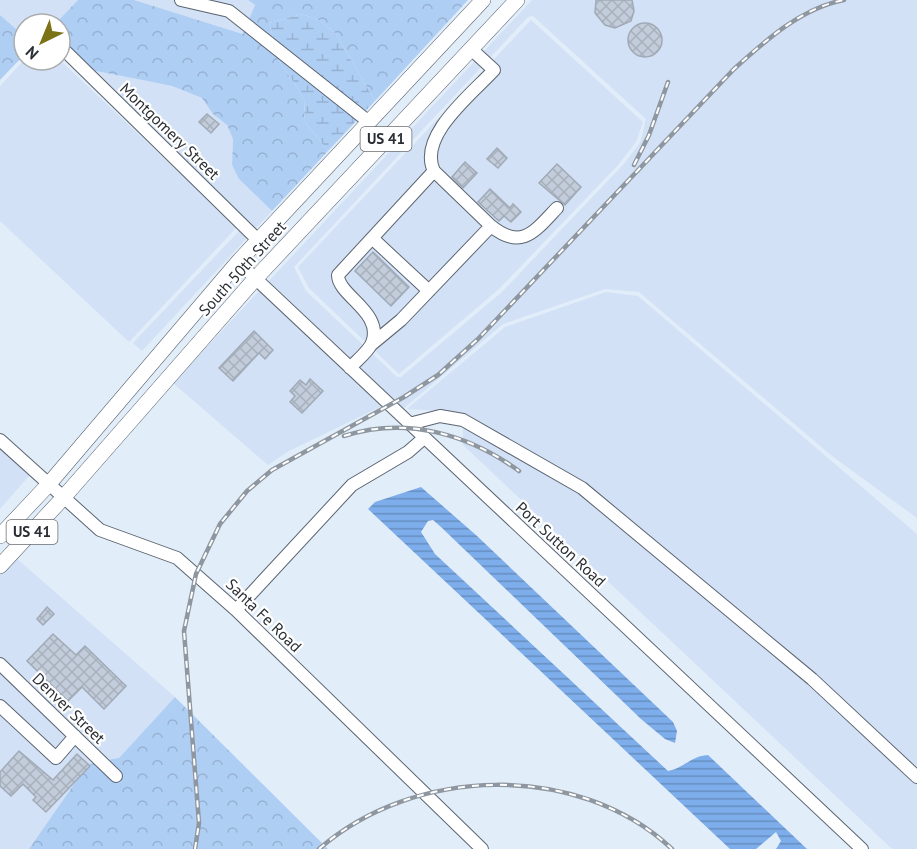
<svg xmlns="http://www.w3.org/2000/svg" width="917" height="849" font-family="'PT Sans',sans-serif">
<defs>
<pattern id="forest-crowns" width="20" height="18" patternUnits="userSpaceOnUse" patternTransform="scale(1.5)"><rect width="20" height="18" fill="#afcef4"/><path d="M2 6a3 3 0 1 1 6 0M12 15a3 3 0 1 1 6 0" fill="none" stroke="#97b1d2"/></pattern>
<pattern id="wetland-marsh" width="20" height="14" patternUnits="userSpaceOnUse" patternTransform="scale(1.5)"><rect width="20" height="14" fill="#afcef4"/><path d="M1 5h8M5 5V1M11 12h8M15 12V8" fill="none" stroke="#97b1d2"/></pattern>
<pattern id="water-rules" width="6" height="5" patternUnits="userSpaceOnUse" patternTransform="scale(1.5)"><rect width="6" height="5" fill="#7daeeb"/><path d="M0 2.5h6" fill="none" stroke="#678ebf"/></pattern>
<pattern id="building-cross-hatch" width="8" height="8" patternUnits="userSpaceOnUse" patternTransform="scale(1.5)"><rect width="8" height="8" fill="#c2ccda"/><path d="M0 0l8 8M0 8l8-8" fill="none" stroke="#a7b0bc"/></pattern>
</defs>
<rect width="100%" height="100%" fill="#e2edfa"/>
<path fill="#d2e1f5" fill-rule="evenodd" d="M 0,0 L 78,0 L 55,24 L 24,24 L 24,36 L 0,15 Z
M 134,0 L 248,0 L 255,5 L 244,34 Z
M 532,0 L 917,0 L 917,518 L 832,456 L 639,292 L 605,289 L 503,324 L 403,409 L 267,283 ZM 533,16 L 646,119 L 640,143 L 622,166 L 502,292 L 401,377 L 397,377 L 306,291 L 294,267 L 528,17 Z
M 531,20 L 643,122 L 636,142 L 619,164 L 499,289 L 399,374 L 309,288 L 298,267 Z
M 24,60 L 60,60 L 237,227 L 129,342 L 0,221 L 0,86 Z
M 96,71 L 172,86 L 202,98 L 213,114 L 227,125 L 233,139 L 232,165 L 239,179 L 272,211 L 142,351 L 133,343 L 240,230 L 83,76 Z
M 260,290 L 382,406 L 289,451 L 268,465 L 173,383 Z
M 606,292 L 638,296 L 917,534 L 917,849 L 892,849 L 463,445 L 463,428 L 440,411 L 407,409 L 505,327 Z
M 0,446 L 30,475 L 0,509 Z
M 15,557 L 175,697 L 119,758 L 107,760 L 0,657 L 0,573 Z
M 0,671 L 95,763 L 88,764 L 29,849 L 0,849 Z"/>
<path fill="url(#forest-crowns)" d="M 78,0 L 134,0 L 243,34 L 255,5 L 248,0 L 468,0 L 375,101 L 336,34 L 320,21 L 302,14 L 269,23 L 280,62 L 304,98 L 305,122 L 328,151 L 272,211 L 239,179 L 232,165 L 233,139 L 227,125 L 213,114 L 202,98 L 172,86 L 142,80 L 96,71 L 83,76 L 60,54 L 60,24 L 55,24 Z
M 0,15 L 24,36 L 24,55 L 0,80 Z
M 175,697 L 186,708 L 328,849 L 29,849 L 88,764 L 95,763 L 115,782 L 122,775 L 107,760 L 119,758 Z"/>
<path fill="url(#wetland-marsh)" d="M 302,14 L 320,21 L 336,34 L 375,101 L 328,151 L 305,122 L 304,98 L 280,62 L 269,23 Z"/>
<path fill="url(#water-rules)" d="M 421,487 L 477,536 L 673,722 L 677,731 L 675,743 L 665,739 L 641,719 L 441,527 L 433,520 L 428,521 L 421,532 L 435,554 L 668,771 C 684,768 691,756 708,755 L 807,849 L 776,849 L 781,841 L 776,832 L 756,849 L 730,849 L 368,509 L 375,502 Z"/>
<path fill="url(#building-cross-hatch)" stroke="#a0aab7" stroke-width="1.5" d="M 596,0 L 632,0 L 634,11 L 631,21 L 615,28 L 605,25 L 595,13 Z
M628 40a17 17 0 1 1 34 0a17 17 0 1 1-34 0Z
M 207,114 L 219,124 L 211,133 L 199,122 Z
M 497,148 L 507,158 L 498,168 L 487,159 Z
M 465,162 L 477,173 L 463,188 L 452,177 Z
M 557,164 L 581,187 L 565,205 L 539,183 Z
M 490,189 L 510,208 L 513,204 L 521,212 L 511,222 L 504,216 L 499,221 L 478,202 Z
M 373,252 L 409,287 L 391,306 L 355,271 Z
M 254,331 L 273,350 L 265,359 L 259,353 L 233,381 L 219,368 Z
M 310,379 L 323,391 L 302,413 L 290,402 L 295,396 L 290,391 L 300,380 L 306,385 Z
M 47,607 L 54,614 L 43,625 L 37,619 Z
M 53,634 L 76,655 L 85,646 L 126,686 L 104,709 L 82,687 L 68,701 L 27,661 Z
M 19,751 L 53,780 L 77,754 L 90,766 L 46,812 L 33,800 L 36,797 L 23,784 L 11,796 L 0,786 L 0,772 Z"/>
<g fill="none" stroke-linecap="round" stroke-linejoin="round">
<g stroke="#5b6470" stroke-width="14">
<path id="minor" d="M 181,0 L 229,11 L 369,122
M 60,46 L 258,240
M 491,226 C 522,251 535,231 557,208
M 372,238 L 429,291
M 238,262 L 862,849
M 372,344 L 401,320 L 491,226 L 434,171
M 350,368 C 356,361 368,352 372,343 C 384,312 338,296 338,275 L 434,171 C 417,136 473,93 494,70 L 471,49
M 409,424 L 440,416 L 463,420 L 582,488 L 812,679 L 917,777
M 0,440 L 100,530 L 177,558 L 236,610 L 482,849
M 236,610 L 352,485 L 408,452 L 424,438
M 0,664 L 116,776
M 0,706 L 56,758 L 75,736"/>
</g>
<g stroke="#5b6470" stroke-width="16">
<path id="major" d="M 0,536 L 48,485 L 238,262 L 483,0
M 0,566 L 63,498 L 255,279 L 517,0"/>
</g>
<use href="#minor" stroke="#fff" stroke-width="12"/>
<use href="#major" stroke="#fff" stroke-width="15"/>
<g stroke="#8e969f" stroke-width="4.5">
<path id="rail" d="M 634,165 L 649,135 L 668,82
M 344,436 C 406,416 468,434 519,471
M 195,849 L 199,823 L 184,631 L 196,574 L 220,524 L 247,491 L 272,470 L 404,397 L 438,375 L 478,339 L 734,69 C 765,41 801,8 844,0
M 319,849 C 414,766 578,761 672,849"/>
</g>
<use href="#rail" stroke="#fff" stroke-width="2" stroke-dasharray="7" stroke-linecap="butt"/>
</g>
<g text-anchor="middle" stroke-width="4.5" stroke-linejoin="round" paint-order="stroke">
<g fill="#fff" stroke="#6b6d71" stroke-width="1.5">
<rect x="360.5" y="127" width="51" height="24" rx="4.5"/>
<rect x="6.5" y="520" width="51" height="24" rx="4.5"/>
</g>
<g font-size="15" font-weight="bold" fill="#2b2f34">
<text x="386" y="144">US 41</text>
<text x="32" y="537">US 41</text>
</g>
<g font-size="16" fill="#2b2f34" stroke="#fff">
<text transform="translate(170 131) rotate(44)" y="6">Montgomery Street</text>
<text transform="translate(242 268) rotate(-48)" y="6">South 50th Street</text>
<text transform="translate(561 544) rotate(43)" y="6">Port Sutton Road</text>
<text transform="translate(264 615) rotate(44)" y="6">Santa Fe Road</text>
<text transform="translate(69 708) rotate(44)" y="6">Denver Street</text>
</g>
</g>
<g transform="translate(42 42) rotate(223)"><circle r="28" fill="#ffffff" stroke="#aaacae" stroke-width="1.5"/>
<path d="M0-4.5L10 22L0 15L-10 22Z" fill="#7b7316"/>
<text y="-9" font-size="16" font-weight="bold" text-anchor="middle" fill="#2b2f34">N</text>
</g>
</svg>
